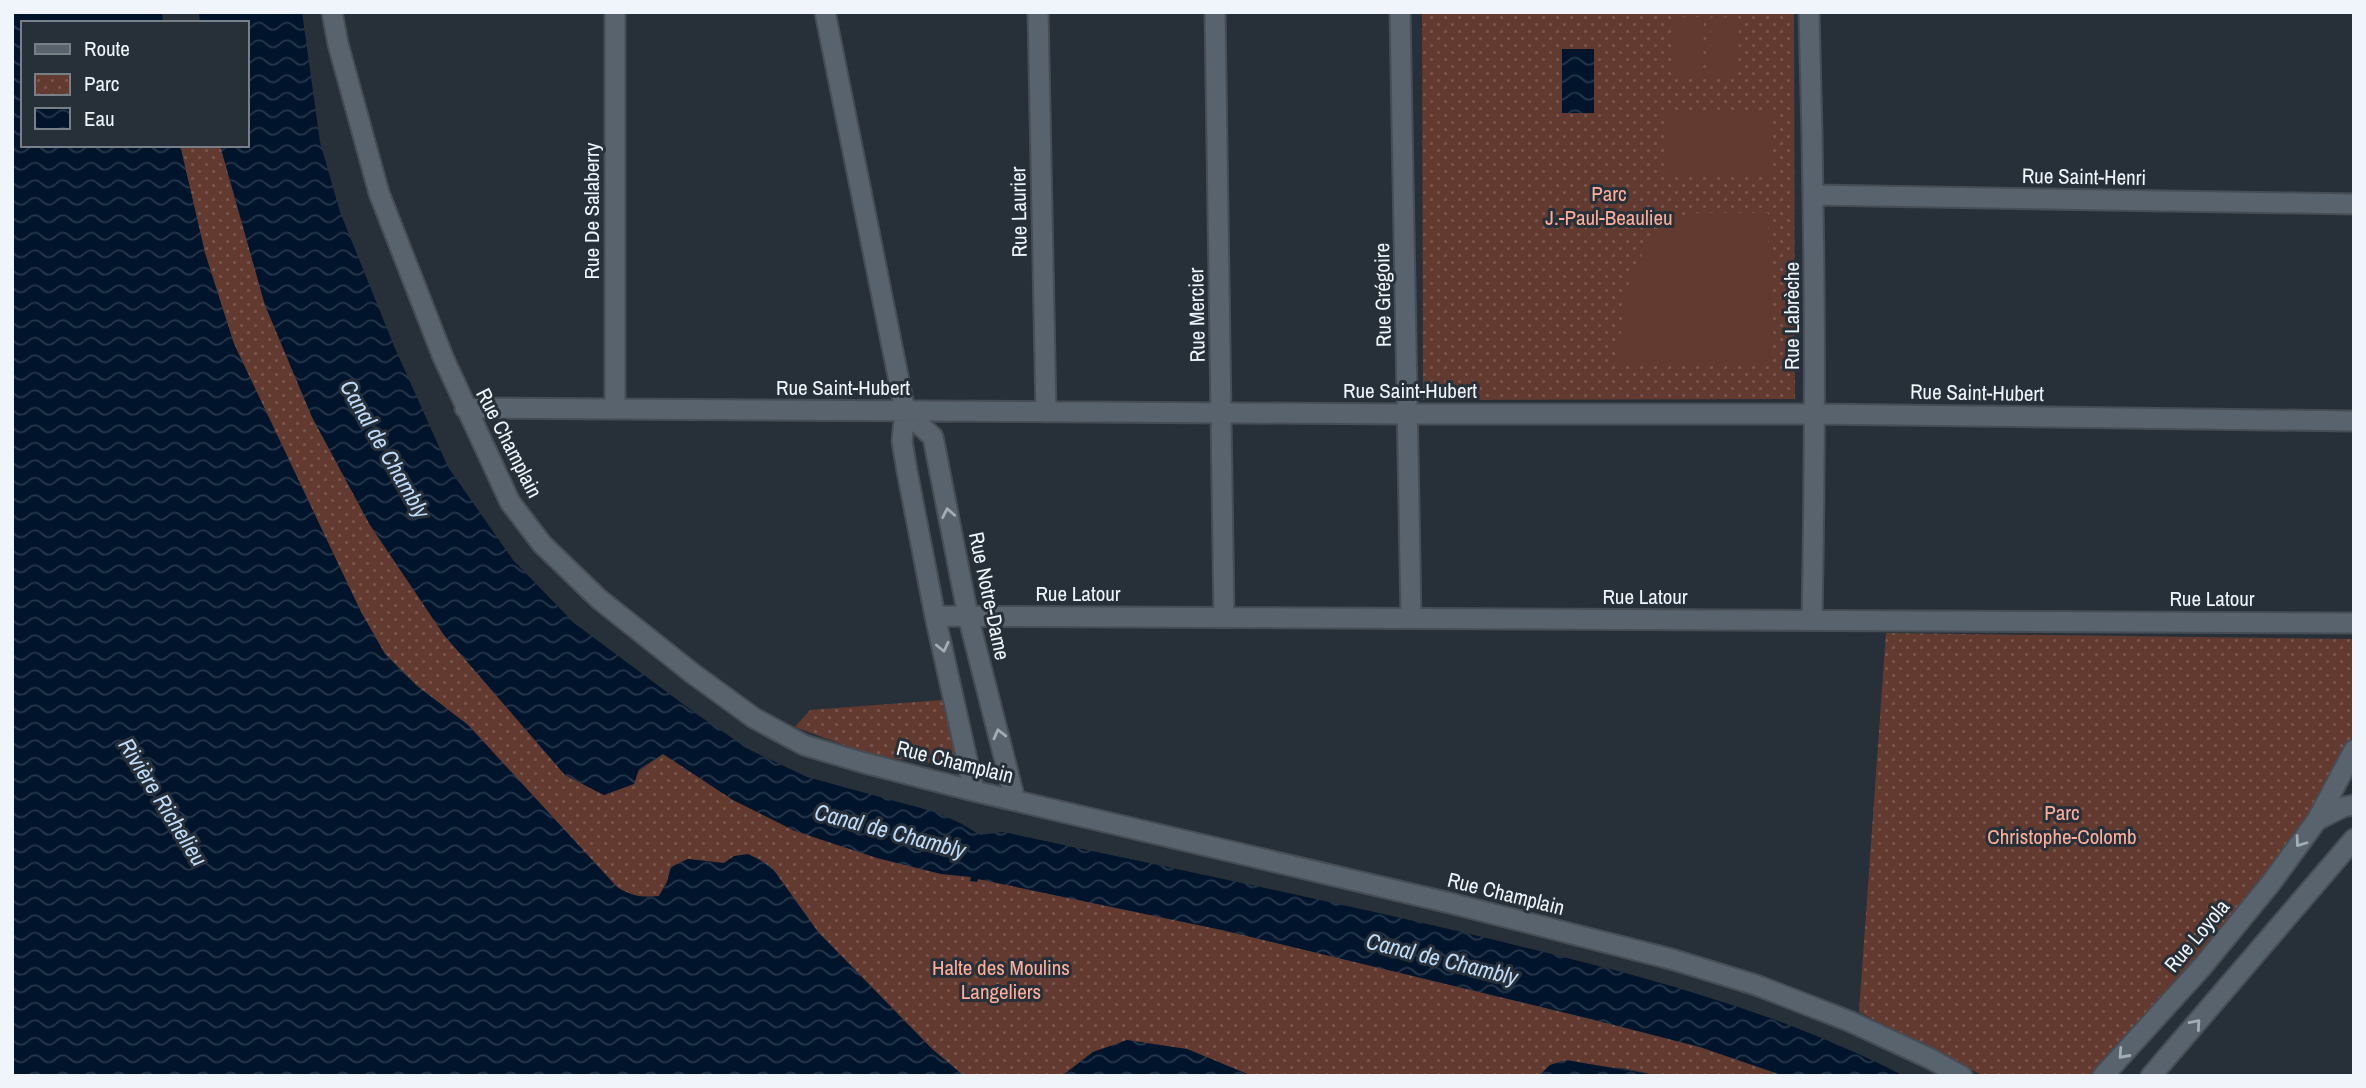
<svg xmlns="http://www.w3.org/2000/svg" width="2366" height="1088" font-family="'Archivo Narrow',sans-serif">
<defs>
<pattern id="park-dots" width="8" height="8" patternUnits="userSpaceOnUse" patternTransform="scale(1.75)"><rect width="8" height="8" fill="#623a30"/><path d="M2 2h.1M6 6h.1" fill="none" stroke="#79574f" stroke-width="1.8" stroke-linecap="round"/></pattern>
<pattern id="water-waves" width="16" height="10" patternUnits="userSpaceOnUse" patternTransform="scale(1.75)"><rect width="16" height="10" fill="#00142b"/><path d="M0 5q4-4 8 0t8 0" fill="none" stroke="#26374b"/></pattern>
</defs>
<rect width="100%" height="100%" fill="#273039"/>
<path fill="url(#park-dots)" d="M 1422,12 L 1794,12 L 1795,399 L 1423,400 Z
M 180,145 L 220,145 L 265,305 L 312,417 L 370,525 L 444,635 L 565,775 L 604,795 L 663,754 L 957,875 L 971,877 L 977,882 L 978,879 L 1222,930 L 1591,1019 L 1700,1047 L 1784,1076 L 1660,1076 L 1624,1068 L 1550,1065 L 1539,1076 L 1252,1076 L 1187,1049 L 1093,1052 L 1062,1076 L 964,1076 L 932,1049 L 818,932 L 773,870 L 734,856 L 724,864 L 688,859 L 671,867 L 667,882 L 659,896 C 642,898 631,896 617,887 L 468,725 L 417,686 L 385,654 L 361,612 L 234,344 L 205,253 Z
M 1886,633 L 2354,639 L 2354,742 L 2315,810 L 2265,881 L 2096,1076 L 1984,1076 L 1859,1012 Z
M 942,700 L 958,766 L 874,756 L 795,727 L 810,710 Z"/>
<path fill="#623a30" d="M 1675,17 L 1704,17 L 1703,76 L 1675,76 Z
M 1711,17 L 1739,18 L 1738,76 L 1710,76 Z
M 1669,111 L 1769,111 L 1773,116 L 1773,170 L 1769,174 L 1670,174 L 1666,169 L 1665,115 Z
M 1699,213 L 1768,213 L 1771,362 L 1617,363 L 1627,288 L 1642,255 L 1671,217 Z"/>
<path fill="url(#water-waves)" d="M 12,12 L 162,12 L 163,23 L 23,23 L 23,145 L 180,145 L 205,253 L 234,344 L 361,612 L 385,654 L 417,686 L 468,725 L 617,887 C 631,896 642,898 659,896 L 667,882 L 671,867 L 688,859 L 724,863 L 734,856 L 748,854 L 762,861 L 773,869 L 818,932 L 932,1049 L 964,1076 L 12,1076 Z
M 199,12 L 302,12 L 320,142 L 340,212 L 394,346 L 448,467 L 513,560 L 574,623 L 695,713 L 750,750 L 807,777 L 935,812 L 960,823 L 980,835 L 1003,832 C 1162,866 1321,899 1478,936 C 1627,972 1767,1006 1904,1076 L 1784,1076 L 1700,1047 L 1591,1019 L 1222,930 L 978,879 L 977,882 L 970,881 L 971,877 L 941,874 L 877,858 L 795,831 L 733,800 L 663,754 L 639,769 L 634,784 L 604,795 L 565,775 L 444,635 L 370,525 L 312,417 L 265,305 L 220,145 L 247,145 L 247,23 L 200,23 Z
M 1562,49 L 1594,49 L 1594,113 L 1562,113 Z
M 1127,1040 L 1187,1049 L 1252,1076 L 1062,1076 L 1093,1052 Z
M 1566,1060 L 1660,1076 L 1539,1076 L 1550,1065 Z"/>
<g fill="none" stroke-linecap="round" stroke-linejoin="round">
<g stroke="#464d55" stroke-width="23">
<path id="minor" d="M 332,12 L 338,44 L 379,193 L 443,357 L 510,502 L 542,544 L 599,599 L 692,673 L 754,718 L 804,745 L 861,762 L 974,791 L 1450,903 L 1671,959 L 1756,985 L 1849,1021 L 1929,1058 L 1962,1076
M 825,12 L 905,411 L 902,441 L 907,471 L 935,616 L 974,791
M 1038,12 L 1046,412
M 1215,12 L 1224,617
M 1400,12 L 1411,618
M 1809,12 C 1815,215 1816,417 1812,620
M 1814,195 L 2354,204
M 465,408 L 1408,414 L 1816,414 L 2354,421
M 615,409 L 615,12
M 905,411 L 933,437 L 968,616 L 1015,800
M 935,616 L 2354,623
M 2317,820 L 2354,750
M 2103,1076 L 2202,967 L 2271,883 L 2317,820 L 2343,807 L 2354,805
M 2151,1076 L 2354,839"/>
</g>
<use href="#minor" stroke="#59636e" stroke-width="19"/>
</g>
<defs><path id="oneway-chevron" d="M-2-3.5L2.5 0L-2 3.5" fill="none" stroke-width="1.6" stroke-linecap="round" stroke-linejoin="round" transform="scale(1.75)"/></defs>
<g stroke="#a4acb4">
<use href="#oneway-chevron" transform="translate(948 513) rotate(-101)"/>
<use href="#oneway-chevron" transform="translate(943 647) rotate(77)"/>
<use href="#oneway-chevron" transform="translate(999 734) rotate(-104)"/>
<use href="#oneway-chevron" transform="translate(2300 842) rotate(126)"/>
<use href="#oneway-chevron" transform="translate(2196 1024) rotate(-49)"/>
<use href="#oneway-chevron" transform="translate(2123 1054) rotate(132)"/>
</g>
<g text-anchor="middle" stroke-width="6" stroke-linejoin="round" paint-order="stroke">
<g font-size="21" fill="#eff5fb" stroke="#273039">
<text transform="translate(2084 177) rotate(1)" y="7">Rue Saint-Henri</text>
<text transform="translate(592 211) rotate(-90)" y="7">Rue De Salaberry</text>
<text transform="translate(1019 212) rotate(-91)" y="7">Rue Laurier</text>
<text transform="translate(1383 295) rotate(-91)" y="7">Rue Grégoire</text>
<text transform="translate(1197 315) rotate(-91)" y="7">Rue Mercier</text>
<text transform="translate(1792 316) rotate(-90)" y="7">Rue Labrèche</text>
<text x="843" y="395">Rue Saint-Hubert</text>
<text x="1410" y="398">Rue Saint-Hubert</text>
<text transform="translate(1977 393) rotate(1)" y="7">Rue Saint-Hubert</text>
<text transform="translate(509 443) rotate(63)" y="7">Rue Champlain</text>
<text x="1078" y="601">Rue Latour</text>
<text transform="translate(989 596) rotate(78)" y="7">Rue Notre-Dame</text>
<text x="1645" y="604">Rue Latour</text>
<text x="2212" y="606">Rue Latour</text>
<text transform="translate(955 762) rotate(14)" y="7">Rue Champlain</text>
<text transform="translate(1506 894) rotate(14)" y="7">Rue Champlain</text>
<text transform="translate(2197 936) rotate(-50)" y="7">Rue Loyola</text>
</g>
<g font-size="21" fill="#feae99" stroke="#273039">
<text x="1609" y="201">Parc<tspan x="1609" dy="24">J.-Paul-Beaulieu</tspan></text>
<text x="2062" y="820">Parc<tspan x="2062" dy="24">Christophe-Colomb</tspan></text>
<text x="1001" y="975">Halte des Moulins<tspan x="1001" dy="24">Langeliers</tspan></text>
</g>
<g font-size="23" font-style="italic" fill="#bfdbf8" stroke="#273039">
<text transform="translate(385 449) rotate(60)" y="8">Canal de Chambly</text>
<text transform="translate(163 802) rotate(58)" y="8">Rivière Richelieu</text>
<text transform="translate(890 831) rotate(15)" y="8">Canal de Chambly</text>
<text transform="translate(1442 959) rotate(14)" y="8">Canal de Chambly</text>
</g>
</g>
<rect width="2366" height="1088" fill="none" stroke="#eff5fb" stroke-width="28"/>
<rect x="21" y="21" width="228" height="126" fill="#273039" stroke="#777f87" stroke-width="2"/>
<rect x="35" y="44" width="35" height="10" fill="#59636e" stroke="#777f87" stroke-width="2"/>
<text x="84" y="56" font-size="21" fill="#eff5fb">Route</text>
<rect x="35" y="74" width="35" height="21" fill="url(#park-dots)" stroke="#777f87" stroke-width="2"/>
<text x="84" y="91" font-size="21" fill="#eff5fb">Parc</text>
<rect x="35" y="108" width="35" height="21" fill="url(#water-waves)" stroke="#777f87" stroke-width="2"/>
<text x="84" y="126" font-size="21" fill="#eff5fb">Eau</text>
</svg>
